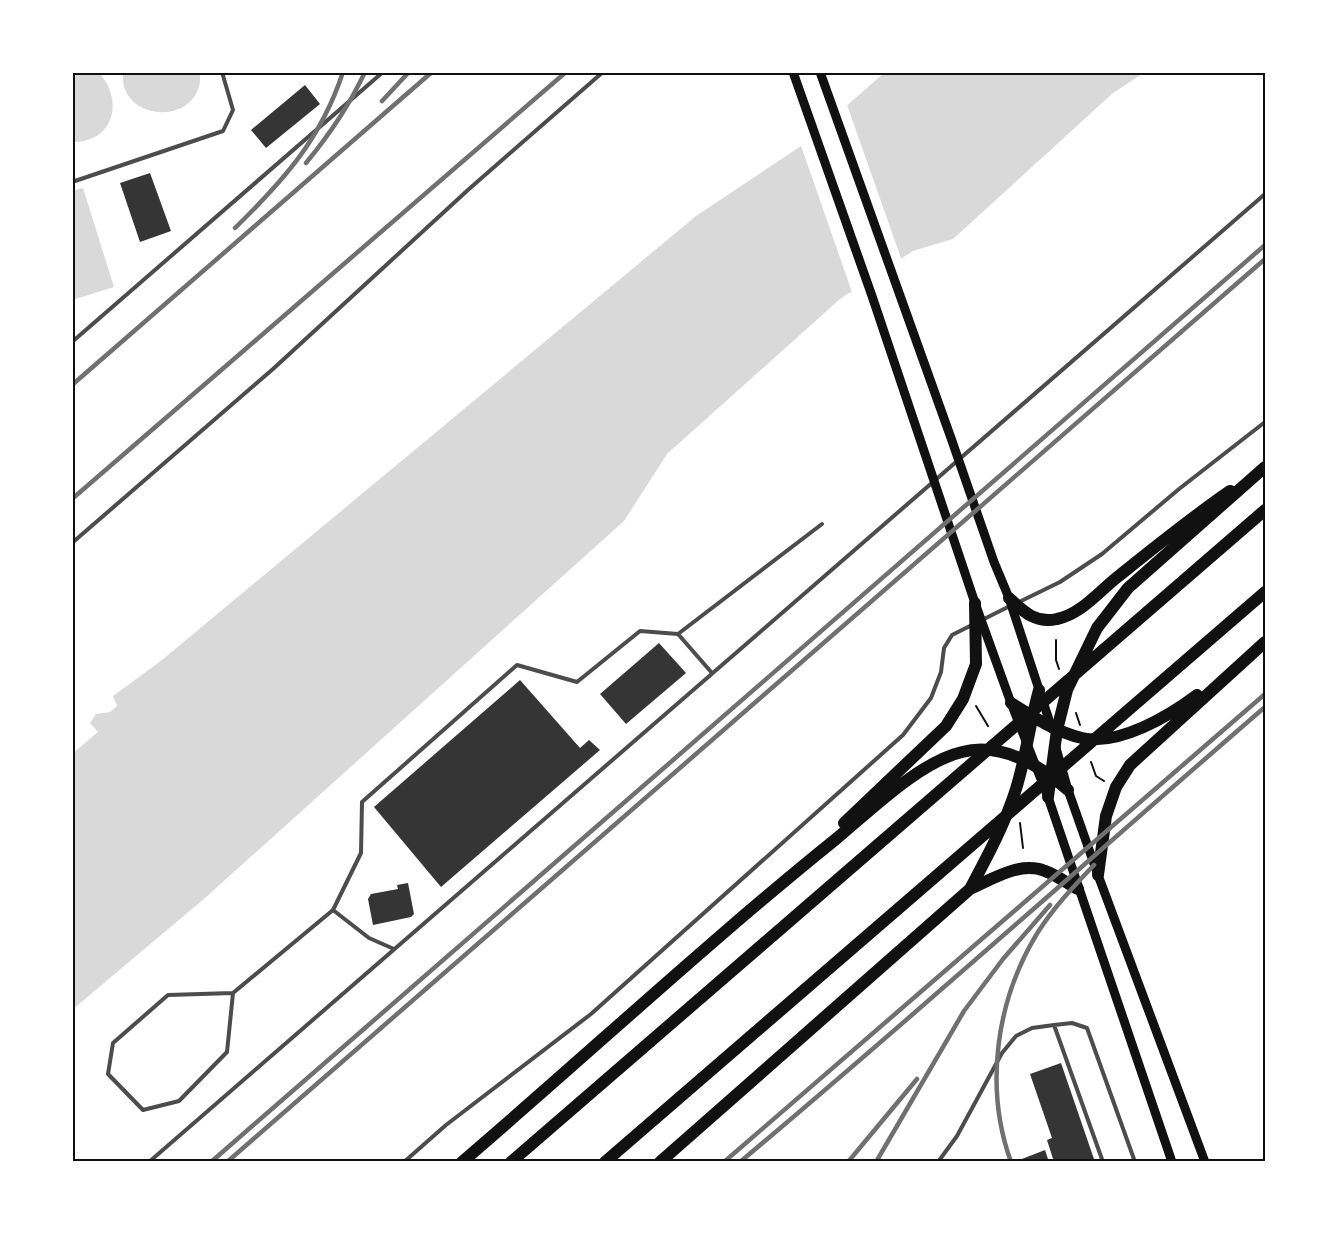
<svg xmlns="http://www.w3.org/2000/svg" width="1337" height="1234" font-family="Rubik,sans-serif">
<rect width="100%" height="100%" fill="#fff"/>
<path fill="#d9d9d9" d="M 72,72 L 99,73 C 125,101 113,143 72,142 Z
M 123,72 L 200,72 C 205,126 118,125 123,72 Z
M 885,72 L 1145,72 L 1113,93 L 953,239 L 913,251 L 840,299 L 667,454 L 624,521 L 205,898 L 72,1010 L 72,754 L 98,732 L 90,723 L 96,714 L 110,712 L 117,706 L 113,696 L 162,660 L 696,216 L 801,146 Z
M 83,188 L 114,287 L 72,300 L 72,191 Z"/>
<path fill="#fff" d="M 846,102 L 902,261 L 904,262 L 853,295 L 800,143 Z"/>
<path fill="#353535" d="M 305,85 L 320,104 L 266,148 L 251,130 Z
M 150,173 L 171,231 L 140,242 L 120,183 Z
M 659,643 L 686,673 L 626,724 L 600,694 Z
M 520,680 L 580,748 L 589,740 L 600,750 L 441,887 L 374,807 Z
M 408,883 L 414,914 L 411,917 L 373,925 L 368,899 L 371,894 L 398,889 L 397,885 Z
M 1061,1063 L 1095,1162 L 1054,1162 L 1047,1140 L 1052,1138 L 1030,1074 Z
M 1045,1150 L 1049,1162 L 1014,1162 Z"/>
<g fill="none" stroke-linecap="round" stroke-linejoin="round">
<path stroke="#111" stroke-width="2" d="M 1056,640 L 1056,660 L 1059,669
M 976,706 L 988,726
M 1076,713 L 1080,725
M 1091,762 L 1096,776 L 1104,781
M 1020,823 L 1023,848"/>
<path stroke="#4c4c4c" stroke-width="4" d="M 72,182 L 223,131 L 233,110 L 222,72
M 72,342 L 383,72
M 72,543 L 273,369 L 469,189 L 603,72
M 1017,603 L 1060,582 L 1102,554 L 1179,489 L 1265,422
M 982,620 L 1010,606
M 678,634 L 822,524
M 333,910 L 361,853 L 362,802 L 517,665 L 577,682 L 640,631 L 678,634 L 712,673
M 233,993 L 168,995 L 113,1043 L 108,1074 L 143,1110 L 179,1101 L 227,1052 L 233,993 L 333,910 L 369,938 L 394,949
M 149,1162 L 1265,194
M 404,1162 L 446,1125 L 591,1014 L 903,735 L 931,698 L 941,672 L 944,648 L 952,635 L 972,625
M 938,1162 L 957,1136 L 1002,1053 L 1016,1036 L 1032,1028 L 1054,1025
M 1103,1162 L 1054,1025 L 1072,1023 L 1087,1028 L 1135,1162"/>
<path stroke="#111" stroke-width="9" d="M 793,72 L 872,296 L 975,603 L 1011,703 L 1048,797 L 1172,1162
M 820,72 L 951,438 L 994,562 L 1009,598 L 1052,729
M 1056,748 L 1068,790 L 1098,875 L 1205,1162"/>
<path stroke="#111" stroke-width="12" d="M 1009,598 C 1023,611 1035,624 1057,619 C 1082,614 1100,590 1120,575 C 1156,546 1192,517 1230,491
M 1011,703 C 1033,717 1056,732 1082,738 C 1119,746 1169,716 1197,695
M 1048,797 L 1057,730 L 1067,690 L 1097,628 L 1128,588 L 1265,467
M 844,823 L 946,726 L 963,699 L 976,664 L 975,603
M 1098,875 L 1106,816 L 1116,787 L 1130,765 L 1265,642
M 970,889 C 987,857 1005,824 1016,789 C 1026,757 1030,722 1039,690
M 462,1162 C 587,1055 708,942 836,839 C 870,811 919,762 962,752 C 1001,742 1040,765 1068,790
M 511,1162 L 1265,510
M 605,1162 L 1265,592
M 660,1162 L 970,889 C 993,879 1020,861 1045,871 C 1056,875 1067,883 1078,889"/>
<path stroke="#707070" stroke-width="4.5" d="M 382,101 L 409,72
M 306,163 C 330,134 349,106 365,72
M 235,228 C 284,180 321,139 343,72
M 72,385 L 432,72
M 72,499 L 566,72
M 211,1162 L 1265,245
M 227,1162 L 1265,259
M 724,1162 L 1265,694
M 740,1162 C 918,1013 1090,858 1265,707
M 848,1162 L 917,1079
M 876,1162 L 964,1011 L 1003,959 L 1050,905
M 1011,1162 C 984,1087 996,1000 1038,932 C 1054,907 1074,886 1094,865"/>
</g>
<rect width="1337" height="1234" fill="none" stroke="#ffffff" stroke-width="147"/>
<rect x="74" y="74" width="1190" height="1086" fill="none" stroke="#111" stroke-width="2"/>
</svg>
